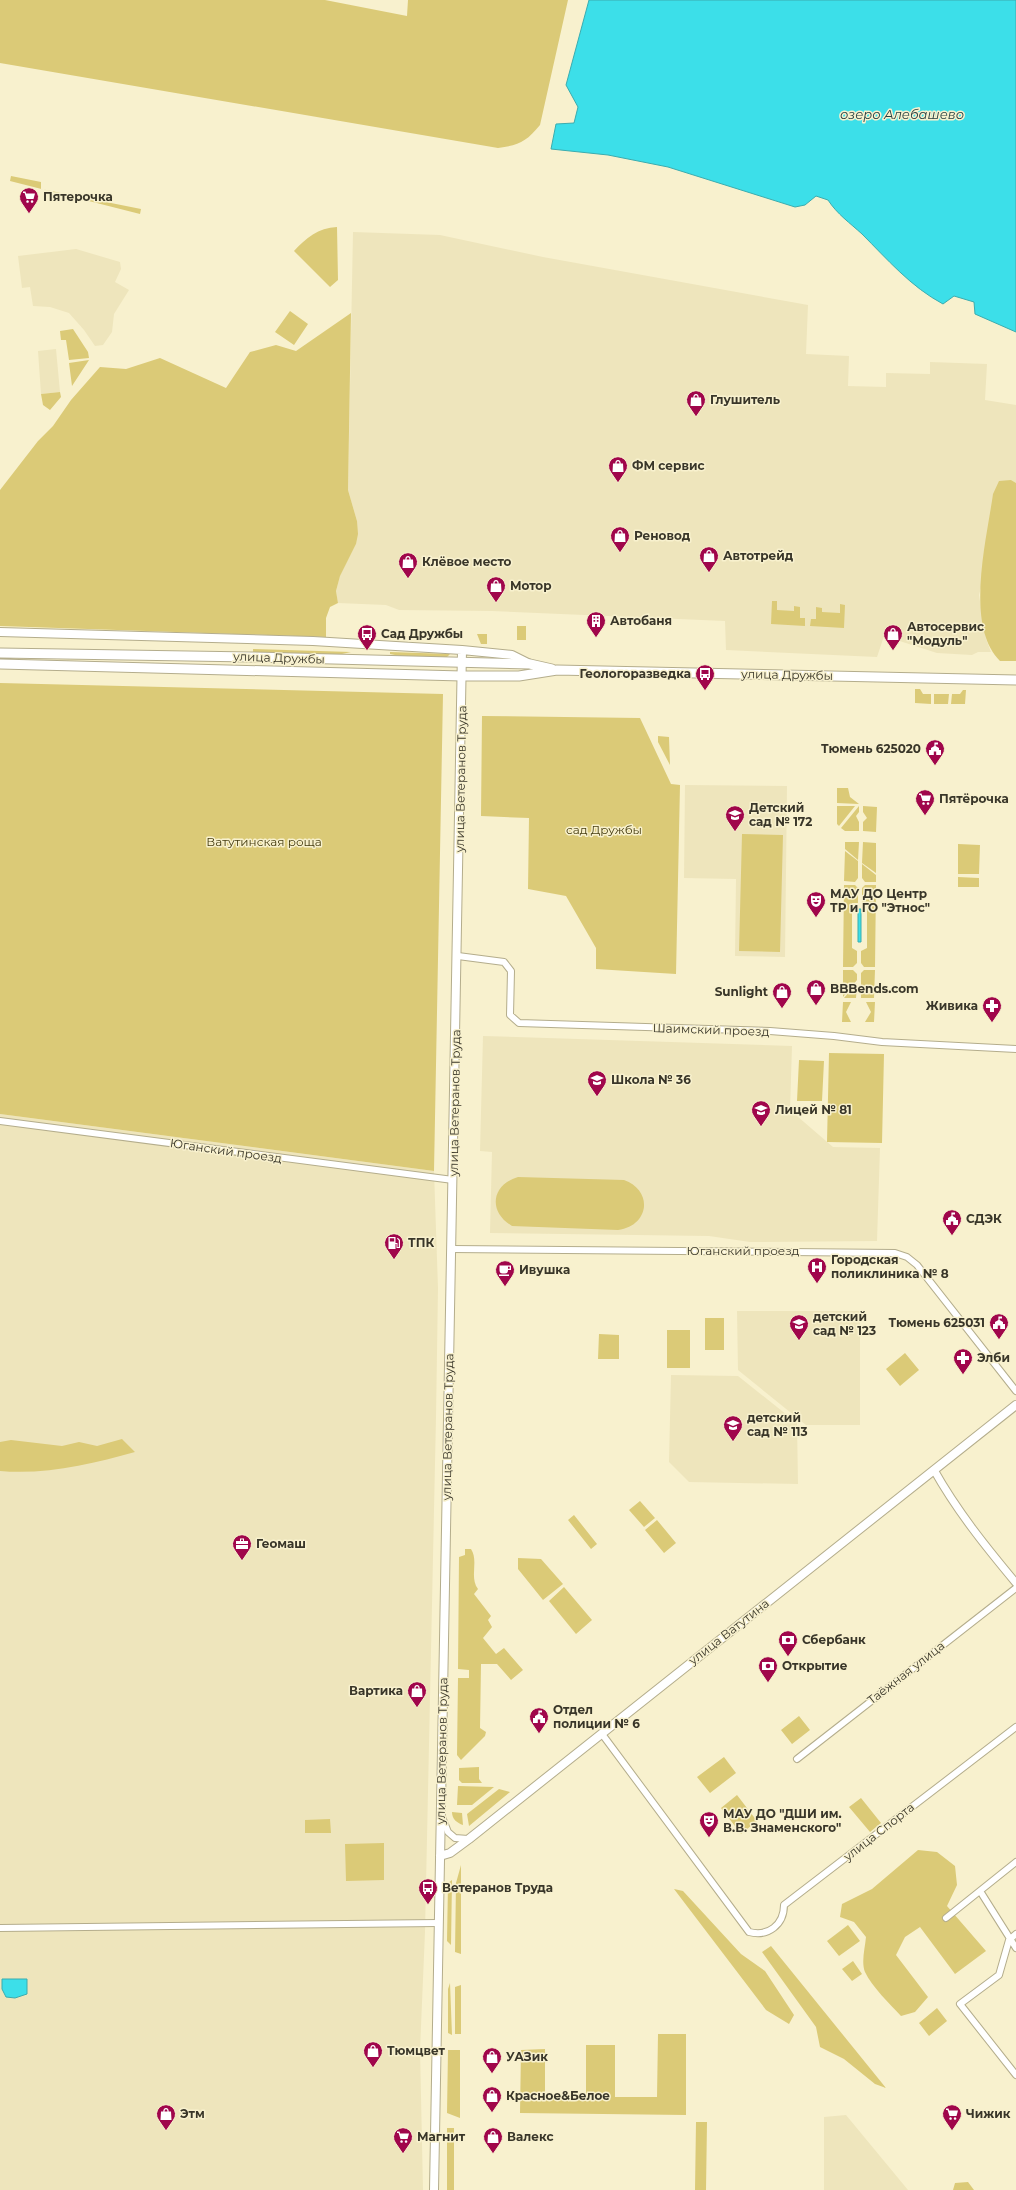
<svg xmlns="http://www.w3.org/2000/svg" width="1016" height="2190" font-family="Montserrat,sans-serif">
<rect width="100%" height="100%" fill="#f8f1ce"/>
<path fill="#eee5bc" d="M 353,232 L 440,235 L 543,257 L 808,305 L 806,354 L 849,356 L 848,386 L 886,387 L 886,373 L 930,374 L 930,362 L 987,364 L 985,400 L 1016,405 L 1016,483 L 1011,480 L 979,595 L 986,639 L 991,652 L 978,652 L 972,655 L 937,653 L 884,636 L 877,657 L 726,650 L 725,621 L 492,611 L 399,610 L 386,605 L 338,603 L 336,591 L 340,575 L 356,544 L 357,521 L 348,490 Z
M 76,249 L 120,262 L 121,269 L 115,282 L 129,290 L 114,314 L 112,332 L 103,345 L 95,346 L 84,330 L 69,313 L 50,307 L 33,306 L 30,287 L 22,288 L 18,256 Z
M 56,349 L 60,392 L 41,394 L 38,351 Z
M 685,785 L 787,786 L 785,957 L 735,956 L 736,879 L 684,878 Z
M 483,1036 L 792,1046 L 790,1110 L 833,1147 L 880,1148 L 877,1241 L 750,1242 L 709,1236 L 490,1233 L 492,1152 L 480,1151 Z
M 0,1114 L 434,1171 L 438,1288 L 436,1417 L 425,1932 L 420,2050 L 423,2190 L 0,2190 Z
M 737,1311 L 860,1311 L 860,1425 L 806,1425 L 738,1370 Z
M 671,1375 L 738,1376 L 797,1423 L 798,1484 L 689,1482 L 669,1462 Z
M 846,2115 L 908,2190 L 824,2190 L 824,2117 Z"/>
<path fill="#dbca77" d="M 0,0 L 325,0 L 407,16 L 408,0 L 568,0 L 540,125 C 526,142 519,145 498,148 L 0,63 Z
M 11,176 L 41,182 L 41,189 L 141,209 L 140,214 L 10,181 Z
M 337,227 L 338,280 L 330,287 L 294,251 C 306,238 318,228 337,227 Z
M 290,311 L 308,324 L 294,345 L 275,332 Z
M 351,313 L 348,490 L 357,521 L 358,534 L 356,544 L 340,576 L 336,591 L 338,603 L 330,607 L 326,618 L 326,637 L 0,626 L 0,490 L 38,441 L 53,426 L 71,400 L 100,367 L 126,369 L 160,358 L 226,388 L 250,352 L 276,345 L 296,351 Z
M 73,329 L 88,352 L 89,358 L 69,360 L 66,340 L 61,340 L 60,331 Z
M 89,360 L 72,386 L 69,363 Z
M 60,392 L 61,397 L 50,410 L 43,405 L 41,394 Z
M 1011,480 L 1016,483 L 1016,661 L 1000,661 C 964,626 987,538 993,494 L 999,481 Z
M 772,601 L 777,601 L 777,610 L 794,611 L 794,606 L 800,607 L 800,618 L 805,618 L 805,626 L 771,624 Z
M 840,604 L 845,605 L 844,628 L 810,626 L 811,619 L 816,619 L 816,607 L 822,608 L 822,612 L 840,613 Z
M 517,626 L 526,626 L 526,640 L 517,640 Z
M 477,634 L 487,634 L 487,644 L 481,644 Z
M 253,649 L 351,652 L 333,656 L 253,652 Z
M 390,652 L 450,654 L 447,657 L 405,657 L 390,654 Z
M 0,683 L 443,694 L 434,1171 L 0,1114 Z
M 915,689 L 920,689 L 923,694 L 931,694 L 931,704 L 915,703 Z
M 963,690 L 966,690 L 965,704 L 951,704 L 952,694 L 960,694 Z
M 934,694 L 949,694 L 948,704 L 934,704 Z
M 482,716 L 640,718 L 671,784 L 680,785 L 676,974 L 596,969 L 596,948 L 566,896 L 528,889 L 529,818 L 481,816 Z
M 658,736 L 669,737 L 670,765 L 658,742 Z
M 837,788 L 848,788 L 850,797 L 859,804 L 837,803 Z
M 837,806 L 855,806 L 839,826 L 837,824 Z
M 859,806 L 859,812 L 856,816 L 859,822 L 859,831 L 845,831 L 841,828 Z
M 863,806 L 877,807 L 876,832 L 863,831 L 863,822 L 867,818 L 863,812 Z
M 742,834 L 783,835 L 780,952 L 739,951 Z
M 845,842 L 859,842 L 858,860 L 845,849 Z
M 863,842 L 876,843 L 876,873 L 862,863 Z
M 958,844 L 980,845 L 979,874 L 958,874 Z
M 845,851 L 858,861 L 858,878 L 855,882 L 844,881 Z
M 862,864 L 876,875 L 876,882 L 865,882 L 862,878 Z
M 958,877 L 979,878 L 979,887 L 958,887 Z
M 844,885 L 855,885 L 858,888 L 858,903 L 852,903 L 852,948 L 857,951 L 857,963 L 853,967 L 843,967 Z
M 865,885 L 876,885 L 875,967 L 864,967 L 861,963 L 861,951 L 867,948 L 867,903 L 862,903 L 862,888 Z
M 843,970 L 853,970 L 857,974 L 857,980 L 843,997 Z
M 864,970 L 875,970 L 874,998 L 861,998 L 861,973 Z
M 857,983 L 856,998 L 844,998 Z
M 843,1002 L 851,1002 L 846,1012 L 851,1022 L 842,1022 Z
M 866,1002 L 875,1002 L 874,1022 L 865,1022 L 871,1012 Z
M 829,1053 L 884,1054 L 882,1143 L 827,1142 Z
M 799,1060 L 824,1061 L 822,1101 L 797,1101 Z
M 518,1177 L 624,1180 C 654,1191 649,1226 618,1230 L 512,1226 C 488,1212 491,1185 518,1177 Z
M 705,1318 L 724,1318 L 724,1350 L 705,1350 Z
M 667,1330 L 690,1330 L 690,1368 L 667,1368 Z
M 599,1334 L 619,1335 L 619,1359 L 598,1359 Z
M 905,1353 L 919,1370 L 900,1386 L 886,1369 Z
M 122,1439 L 135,1452 C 92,1464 46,1475 0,1471 L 0,1442 L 11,1440 L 62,1446 L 79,1442 L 97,1446 Z
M 640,1501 L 655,1518 L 644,1527 L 629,1510 Z
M 574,1515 L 597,1544 L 591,1549 L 568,1520 Z
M 657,1520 L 676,1543 L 664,1553 L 645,1530 Z
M 465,1549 L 471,1549 C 479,1561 469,1577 478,1589 L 474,1594 L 491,1616 L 488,1620 L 492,1627 L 483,1638 L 496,1654 L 504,1648 L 523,1670 L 511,1680 L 497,1664 L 481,1664 L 480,1728 L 486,1732 L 485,1736 L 461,1760 L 457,1755 L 458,1678 L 469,1678 L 469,1670 L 458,1669 L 459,1557 L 465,1555 Z
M 518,1558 L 541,1559 L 563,1584 L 543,1600 L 518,1569 Z
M 564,1587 L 592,1620 L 576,1634 L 549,1601 Z
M 799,1716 L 810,1730 L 792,1744 L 781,1730 Z
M 724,1757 L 736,1773 L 710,1793 L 697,1777 Z
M 479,1767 L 479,1779 L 482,1783 L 462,1783 L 459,1780 L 459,1768 Z
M 458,1786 L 494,1787 L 472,1805 L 457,1805 Z
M 499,1789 L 510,1792 L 469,1826 L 467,1814 Z
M 737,1795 L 757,1821 L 741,1834 L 721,1808 Z
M 861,1798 L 881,1823 L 870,1832 L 849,1807 Z
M 452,1812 L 462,1813 L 463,1825 C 457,1823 452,1819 452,1812 Z
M 330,1819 L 331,1833 L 305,1833 L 305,1820 Z
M 384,1843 L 384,1880 L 346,1881 L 345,1844 Z
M 918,1850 L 937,1852 L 955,1866 L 957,1885 L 947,1906 L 986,1951 L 955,1974 L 920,1927 L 905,1937 L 896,1955 L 928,1997 L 915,2012 L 901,2016 C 890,2004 872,1987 865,1972 C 861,1962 865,1948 866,1937 L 854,1922 L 840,1917 L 842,1904 L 872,1889 Z
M 461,1865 L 461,1954 L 455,1952 L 456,1883 Z
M 452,1880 L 451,1945 L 447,1941 L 448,1883 Z
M 674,1889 L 683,1891 L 741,1954 L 765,1971 L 794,2015 L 789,2024 L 766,2010 Z
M 848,1925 L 860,1941 L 839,1956 L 827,1941 Z
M 771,1946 L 886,2088 L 875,2084 L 844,2059 L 820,2047 L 816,2027 L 762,1952 Z
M 853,1961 L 862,1974 L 852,1981 L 842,1969 Z
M 450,1983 L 452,2035 L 448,2033 L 448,1989 Z
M 461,1985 L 461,2034 L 455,2034 L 455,1987 Z
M 937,2008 L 947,2021 L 929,2036 L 919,2023 Z
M 658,2034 L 686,2034 L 686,2115 L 520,2113 L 521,2050 L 545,2049 L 545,2096 L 586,2096 L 586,2045 L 615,2045 L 615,2097 L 657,2097 Z
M 448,2050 L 460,2050 L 460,2118 L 447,2113 Z
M 696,2122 L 707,2122 L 706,2190 L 695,2190 Z
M 447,2128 L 454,2128 L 454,2190 L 447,2190 Z
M 968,2182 L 974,2190 L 953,2190 L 955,2183 Z"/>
<path fill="#3cdfe9" stroke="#3bacaf" d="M 589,0 L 1016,0 L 1016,332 L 975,314 L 974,302 L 954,296 L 943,304 C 911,287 887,259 862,234 C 850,223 837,214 828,200 L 816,196 L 805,205 L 795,207 L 668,167 L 608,155 L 551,149 L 556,124 L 574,123 L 578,107 L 566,85 Z
M 858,909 L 861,909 L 861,942 L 858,942 Z
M 2,1979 L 27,1979 L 27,1994 L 15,1998 L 6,1997 L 2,1989 Z"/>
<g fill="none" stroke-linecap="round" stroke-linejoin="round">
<g stroke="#b4ad8c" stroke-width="8">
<path id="minor" d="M 458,956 L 504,962 L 511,971 L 510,1015 L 519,1023 L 770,1031 L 834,1036 L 882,1042 L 1016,1049
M 0,1121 L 453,1180
M 452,1249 L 895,1253 L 907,1257 L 917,1265 L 1016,1391
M 602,1734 L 749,1932 C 768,1937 784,1925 784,1905 L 1016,1727
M 797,1759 L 1016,1588
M 442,1817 L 448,1832 L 455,1838 L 468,1839
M 980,1891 L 1016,1948
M 946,1918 L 1016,1862
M 0,1928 L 438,1923
M 1016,1934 L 1009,1940 L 999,1975 L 960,2004 L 1016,2075"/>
</g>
<g stroke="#b4ad8c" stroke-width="9">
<path id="tertiary" d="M 934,1470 C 957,1511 986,1547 1016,1583"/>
</g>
<g stroke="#b4ad8c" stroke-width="10">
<path id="secondary" d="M 0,632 L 313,641 L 462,650 L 512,655 L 530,664
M 440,1856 L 450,1853 L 469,1839 L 1016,1405
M 434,2190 L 462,650"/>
</g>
<g stroke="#b4ad8c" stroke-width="11">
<path id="primary" d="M 0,653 L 251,657 L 530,664 L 552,669
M 0,664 L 462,676 L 519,676 L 557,670 L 1016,680"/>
</g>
<use href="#minor" stroke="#fff" stroke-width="6"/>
<use href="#tertiary" stroke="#fff" stroke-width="7"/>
<use href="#secondary" stroke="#fff" stroke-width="8"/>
<use href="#primary" stroke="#fff" stroke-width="9"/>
</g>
<defs>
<g id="supermarket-pin" transform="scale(1)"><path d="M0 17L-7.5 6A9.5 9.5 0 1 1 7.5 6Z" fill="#a0064b" stroke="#f8f1ce"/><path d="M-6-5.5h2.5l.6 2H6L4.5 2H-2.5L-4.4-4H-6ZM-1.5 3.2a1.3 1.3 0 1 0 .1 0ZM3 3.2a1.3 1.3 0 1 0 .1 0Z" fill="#fff"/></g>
<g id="shop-pin" transform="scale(1)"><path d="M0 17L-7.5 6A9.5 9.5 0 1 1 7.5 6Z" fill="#a0064b" stroke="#f8f1ce"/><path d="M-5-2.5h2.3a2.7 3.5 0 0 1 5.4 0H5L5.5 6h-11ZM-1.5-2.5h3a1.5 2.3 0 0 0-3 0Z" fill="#fff"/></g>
<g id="building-pin" transform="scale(1)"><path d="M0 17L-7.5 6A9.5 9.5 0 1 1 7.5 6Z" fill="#a0064b" stroke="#f8f1ce"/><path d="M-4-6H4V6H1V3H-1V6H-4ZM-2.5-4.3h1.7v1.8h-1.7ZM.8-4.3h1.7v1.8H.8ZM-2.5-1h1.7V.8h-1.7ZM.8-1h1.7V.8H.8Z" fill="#fff"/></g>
<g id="bus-pin" transform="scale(1)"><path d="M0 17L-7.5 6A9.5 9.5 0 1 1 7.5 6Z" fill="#a0064b" stroke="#f8f1ce"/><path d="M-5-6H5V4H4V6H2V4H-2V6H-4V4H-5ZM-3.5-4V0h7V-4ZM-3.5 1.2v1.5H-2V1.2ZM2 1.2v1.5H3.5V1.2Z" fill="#fff"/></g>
<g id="civic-pin" transform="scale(1)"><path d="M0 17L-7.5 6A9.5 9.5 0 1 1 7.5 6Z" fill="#a0064b" stroke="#f8f1ce"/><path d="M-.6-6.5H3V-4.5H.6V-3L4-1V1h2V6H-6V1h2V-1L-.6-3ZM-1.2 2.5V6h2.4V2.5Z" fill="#fff"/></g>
<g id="school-pin" transform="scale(1)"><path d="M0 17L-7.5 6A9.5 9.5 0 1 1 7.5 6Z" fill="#a0064b" stroke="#f8f1ce"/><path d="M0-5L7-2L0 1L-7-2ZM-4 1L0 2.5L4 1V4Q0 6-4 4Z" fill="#fff"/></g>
<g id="theatre-pin" transform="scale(1)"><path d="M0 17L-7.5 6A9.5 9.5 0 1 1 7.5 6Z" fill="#a0064b" stroke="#f8f1ce"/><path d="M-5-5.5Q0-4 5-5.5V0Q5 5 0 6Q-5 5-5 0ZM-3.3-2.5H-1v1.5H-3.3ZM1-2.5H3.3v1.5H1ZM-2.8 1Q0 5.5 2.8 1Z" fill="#fff"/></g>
<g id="pharmacy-pin" transform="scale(1)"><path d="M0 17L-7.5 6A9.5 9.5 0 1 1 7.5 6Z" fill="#a0064b" stroke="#f8f1ce"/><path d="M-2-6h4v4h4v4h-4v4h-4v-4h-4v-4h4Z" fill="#fff"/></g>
<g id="fuel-pin" transform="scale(1)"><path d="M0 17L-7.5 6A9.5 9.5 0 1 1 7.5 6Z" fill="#a0064b" stroke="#f8f1ce"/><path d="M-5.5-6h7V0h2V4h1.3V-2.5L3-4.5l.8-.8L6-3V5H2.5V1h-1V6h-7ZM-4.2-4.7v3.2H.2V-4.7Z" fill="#fff"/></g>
<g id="hospital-pin" transform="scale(1)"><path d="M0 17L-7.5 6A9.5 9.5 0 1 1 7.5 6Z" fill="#a0064b" stroke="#f8f1ce"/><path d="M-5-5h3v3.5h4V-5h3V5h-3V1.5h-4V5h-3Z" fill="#fff"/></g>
<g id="cafe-pin" transform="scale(1)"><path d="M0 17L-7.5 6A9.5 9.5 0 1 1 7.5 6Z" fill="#a0064b" stroke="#f8f1ce"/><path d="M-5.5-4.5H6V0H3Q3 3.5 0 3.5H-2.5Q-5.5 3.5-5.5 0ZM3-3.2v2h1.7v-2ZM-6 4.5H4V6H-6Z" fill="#fff"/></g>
<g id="office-pin" transform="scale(1)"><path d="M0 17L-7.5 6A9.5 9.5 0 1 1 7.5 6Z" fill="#a0064b" stroke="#f8f1ce"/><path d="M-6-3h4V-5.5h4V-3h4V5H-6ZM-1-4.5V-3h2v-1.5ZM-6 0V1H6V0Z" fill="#fff"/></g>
<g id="bank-pin" transform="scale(1)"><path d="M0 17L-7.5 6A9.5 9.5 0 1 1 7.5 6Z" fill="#a0064b" stroke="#f8f1ce"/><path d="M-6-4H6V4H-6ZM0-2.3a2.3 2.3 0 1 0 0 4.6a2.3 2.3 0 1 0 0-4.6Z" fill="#fff"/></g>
</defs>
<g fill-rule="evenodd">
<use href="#supermarket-pin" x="29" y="197"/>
<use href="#shop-pin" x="696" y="400"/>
<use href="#shop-pin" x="618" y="466"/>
<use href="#shop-pin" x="620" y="536"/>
<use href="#shop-pin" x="709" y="556"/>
<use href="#shop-pin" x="408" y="562"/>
<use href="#shop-pin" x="496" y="586"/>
<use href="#building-pin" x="596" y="621"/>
<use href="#bus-pin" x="367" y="634"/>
<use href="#shop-pin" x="893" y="634"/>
<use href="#bus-pin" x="705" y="674"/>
<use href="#civic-pin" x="935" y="749"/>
<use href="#supermarket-pin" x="925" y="799"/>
<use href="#school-pin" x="735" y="815"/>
<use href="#theatre-pin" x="816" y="901"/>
<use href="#shop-pin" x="816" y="989"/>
<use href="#shop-pin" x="782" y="992"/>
<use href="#pharmacy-pin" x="992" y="1006"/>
<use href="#school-pin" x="597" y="1080"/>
<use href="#school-pin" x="761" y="1110"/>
<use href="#civic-pin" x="952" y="1219"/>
<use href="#fuel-pin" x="394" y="1243"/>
<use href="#hospital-pin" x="817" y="1267"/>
<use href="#cafe-pin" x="505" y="1270"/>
<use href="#civic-pin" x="999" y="1323"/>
<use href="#school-pin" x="799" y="1324"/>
<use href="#pharmacy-pin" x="963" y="1358"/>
<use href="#school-pin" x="733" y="1425"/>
<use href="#office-pin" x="242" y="1544"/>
<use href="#bank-pin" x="788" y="1640"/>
<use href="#bank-pin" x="768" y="1666"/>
<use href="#shop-pin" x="417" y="1691"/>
<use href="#civic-pin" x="539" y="1717"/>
<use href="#theatre-pin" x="709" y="1821"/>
<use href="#bus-pin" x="428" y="1888"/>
<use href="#shop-pin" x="373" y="2051"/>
<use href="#shop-pin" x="492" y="2057"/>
<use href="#shop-pin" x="492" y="2096"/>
<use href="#shop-pin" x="166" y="2114"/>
<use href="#supermarket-pin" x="952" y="2114"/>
<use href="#supermarket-pin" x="403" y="2137"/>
<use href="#shop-pin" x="493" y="2137"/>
</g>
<g text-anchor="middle" stroke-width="3" stroke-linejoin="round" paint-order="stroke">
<g font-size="12" font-weight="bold" fill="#393629" stroke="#f8f1ce" text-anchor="start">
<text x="43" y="201">Пятерочка</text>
<text x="710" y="404">Глушитель</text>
<text x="632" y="470">ФМ сервис</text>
<text x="634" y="540">Реновод</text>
<text x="723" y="560">Автотрейд</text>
<text x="422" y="566">Клёвое место</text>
<text x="510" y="590">Мотор</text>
<text x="610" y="625">Автобаня</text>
<text x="907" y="631">Автосервис<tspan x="907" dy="14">"Модуль"</tspan></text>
<text x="381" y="638">Сад Дружбы</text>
<text x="691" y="678" text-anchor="end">Геологоразведка</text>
<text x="921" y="753" text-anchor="end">Тюмень 625020</text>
<text x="939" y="803">Пятёрочка</text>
<text x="749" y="812">Детский<tspan x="749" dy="14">сад № 172</tspan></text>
<text x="830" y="898">МАУ ДО Центр<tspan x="830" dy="14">ТР и ГО "Этнос"</tspan></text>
<text x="830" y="993">BBBends.com</text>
<text x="768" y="996" text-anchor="end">Sunlight</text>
<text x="978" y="1010" text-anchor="end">Живика</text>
<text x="611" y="1084">Школа № 36</text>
<text x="775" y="1114">Лицей № 81</text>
<text x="966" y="1223">СДЭК</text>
<text x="408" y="1247">ТПК</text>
<text x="831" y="1264">Городская<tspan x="831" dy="14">поликлиника № 8</tspan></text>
<text x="519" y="1274">Ивушка</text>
<text x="813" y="1321">детский<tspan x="813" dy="14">сад № 123</tspan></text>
<text x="985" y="1327" text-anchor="end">Тюмень 625031</text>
<text x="977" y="1362">Элби</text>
<text x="747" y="1422">детский<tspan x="747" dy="14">сад № 113</tspan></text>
<text x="256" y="1548">Геомаш</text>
<text x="802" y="1644">Сбербанк</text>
<text x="782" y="1670">Открытие</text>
<text x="403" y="1695" text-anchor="end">Вартика</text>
<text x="553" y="1714">Отдел<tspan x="553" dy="14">полиции № 6</tspan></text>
<text x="723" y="1818">МАУ ДО "ДШИ им.<tspan x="723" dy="14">В.В. Знаменского"</tspan></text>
<text x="442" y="1892">Ветеранов Труда</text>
<text x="387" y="2055">Тюмцвет</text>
<text x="506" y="2061">УАЗик</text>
<text x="506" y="2100">Красное&amp;Белое</text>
<text x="180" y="2118">Этм</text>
<text x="966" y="2118">Чижик</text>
<text x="417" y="2141">Магнит</text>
<text x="507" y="2141">Валекс</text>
</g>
<g font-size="12" fill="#393629" stroke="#f8f1ce">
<text transform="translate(279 658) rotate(2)" y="4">улица Дружбы</text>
<text transform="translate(787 675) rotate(1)" y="4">улица Дружбы</text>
<text transform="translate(461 779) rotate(-89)" y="4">улица Ветеранов Труда</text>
<text transform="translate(711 1030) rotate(2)" y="4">Шаимский проезд</text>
<text transform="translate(455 1103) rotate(-89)" y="4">улица Ветеранов Труда</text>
<text transform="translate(226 1151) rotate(8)" y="4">Юганский проезд</text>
<text x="743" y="1255">Юганский проезд</text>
<text transform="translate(448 1427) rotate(-89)" y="4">улица Ветеранов Труда</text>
<text transform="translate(729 1632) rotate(-38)" y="4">улица Ватутина</text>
<text transform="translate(906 1673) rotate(-38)" y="4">Таёжная улица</text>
<text transform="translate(442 1751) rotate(-89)" y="4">улица Ветеранов Труда</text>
<text transform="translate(879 1832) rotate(-38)" y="4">улица Спорта</text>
</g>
<g font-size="12" fill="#443b0e" stroke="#f8f1ce">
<text x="604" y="834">сад Дружбы</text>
<text x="264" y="846">Ватутинская роща</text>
</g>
<g font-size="13" font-style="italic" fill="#274142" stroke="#f8f1ce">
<text x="902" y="119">озеро Алебашево</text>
</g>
</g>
</svg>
